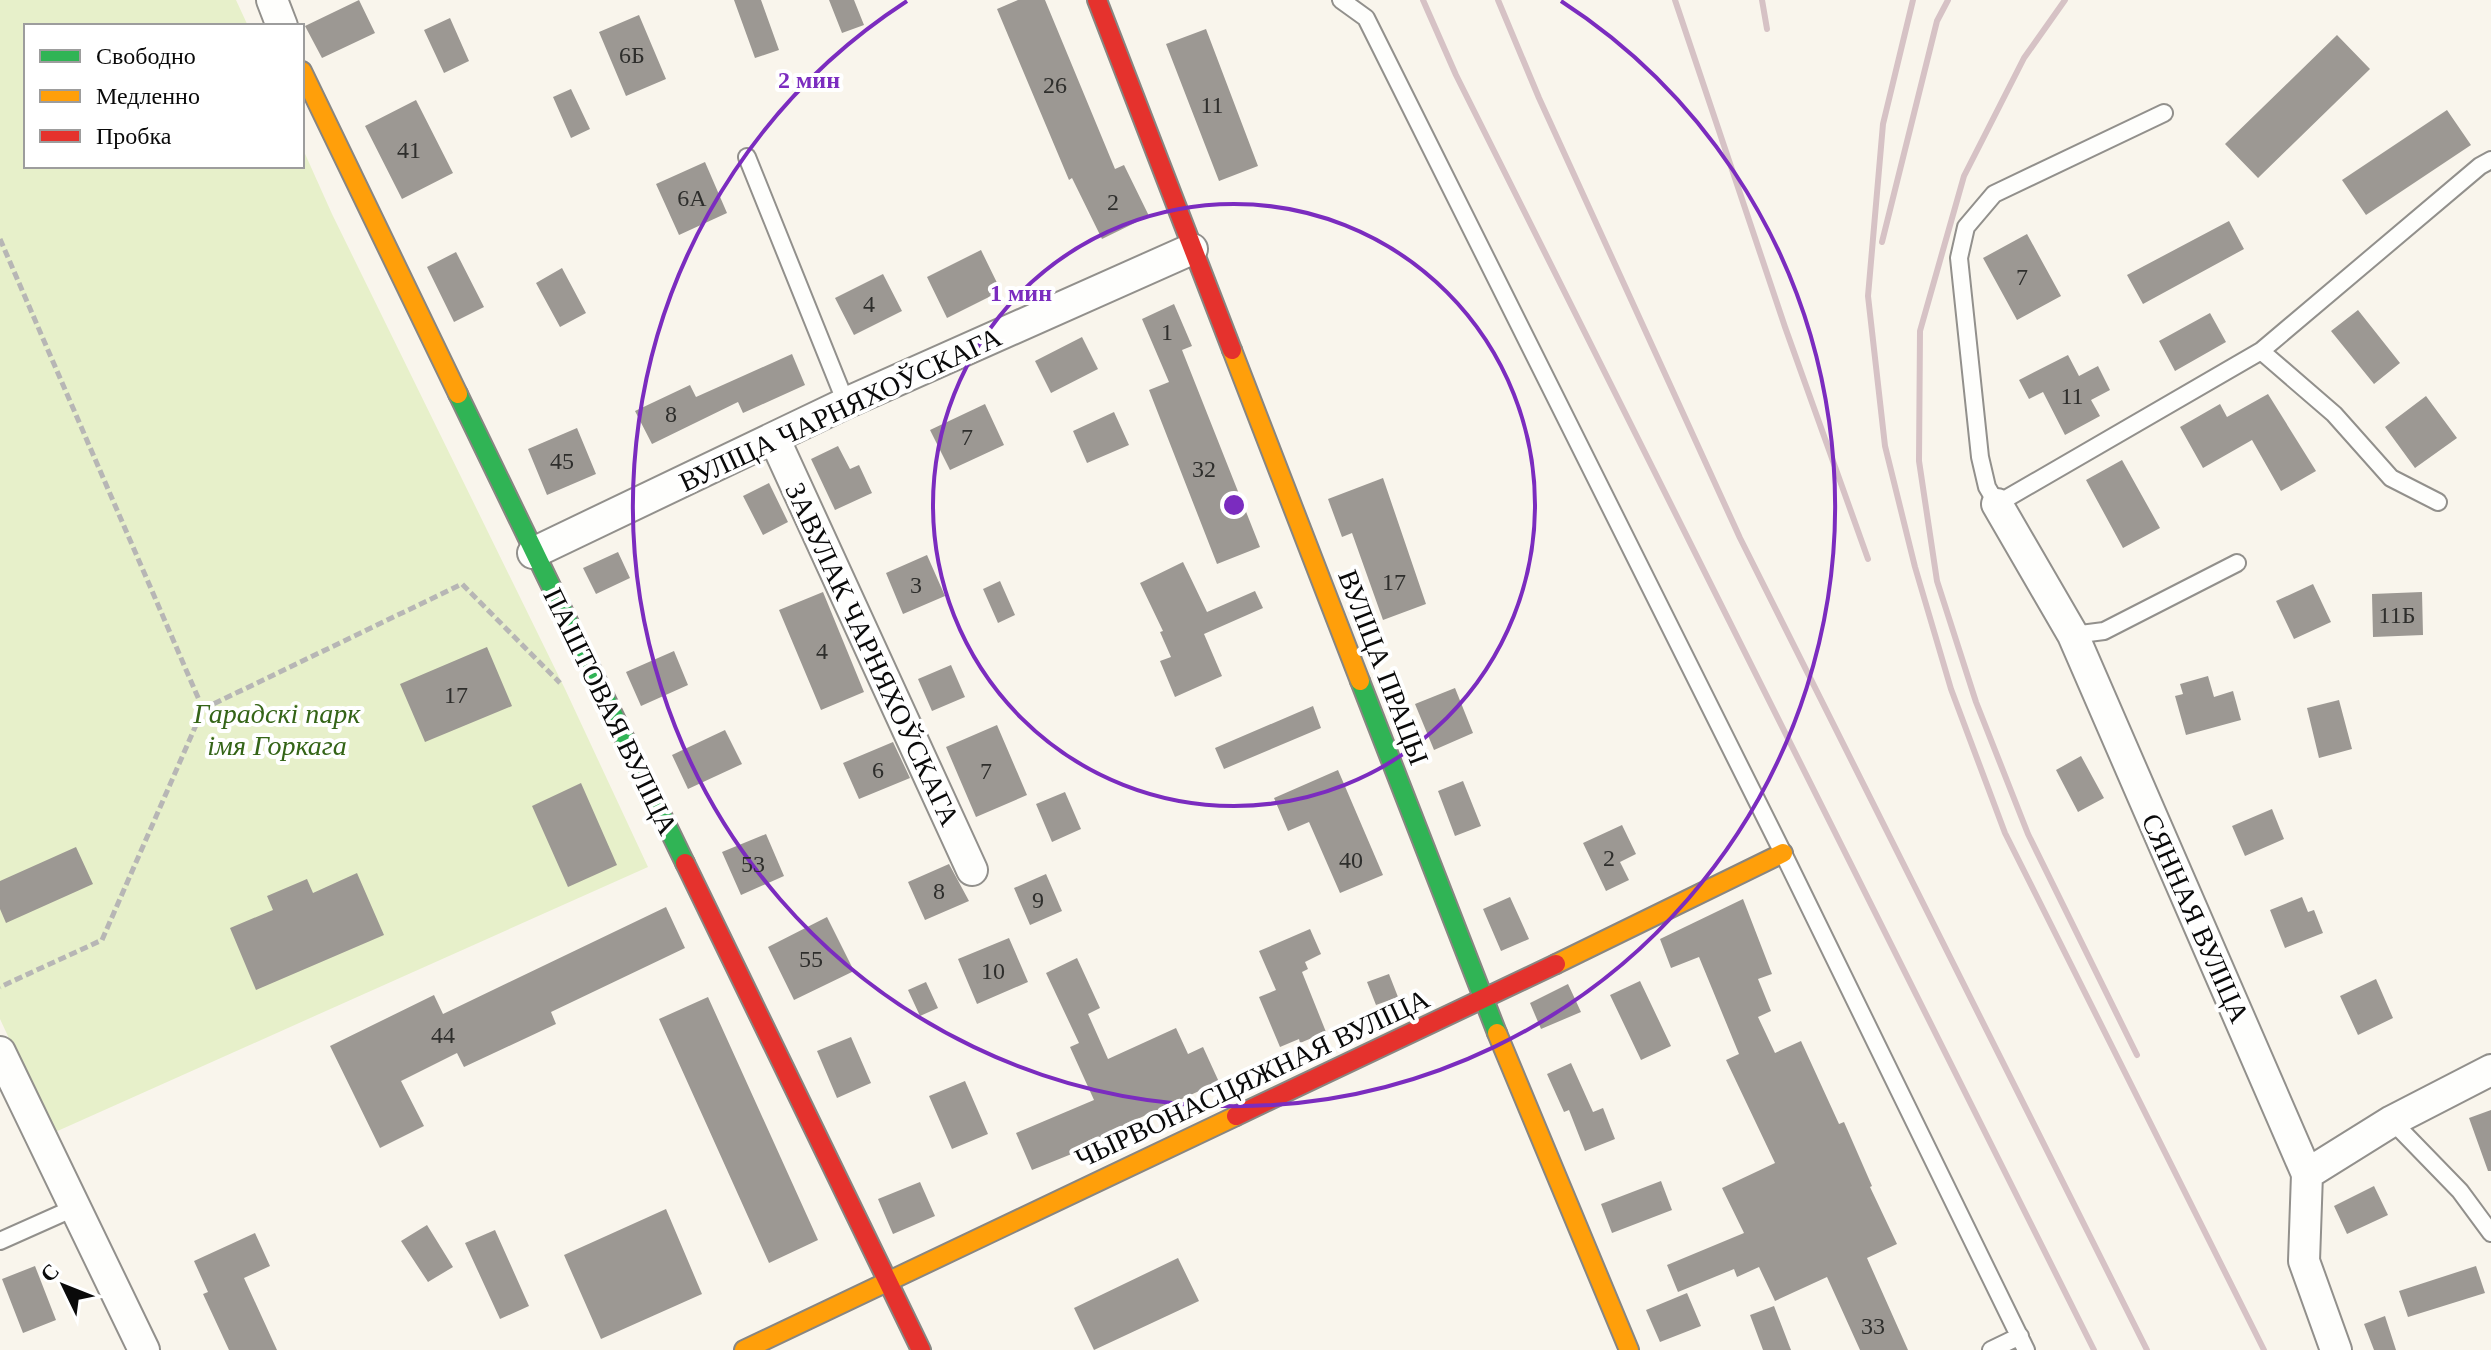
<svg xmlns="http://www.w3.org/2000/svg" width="2491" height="1350" font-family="'Times New Roman',serif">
<rect width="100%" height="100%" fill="#f9f5ec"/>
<path fill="#e7f0ca" d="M 0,0 L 236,0 L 248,26 L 26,26 L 26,166 L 302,166 L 302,147 L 332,214 L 565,689 L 648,867 L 53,1133 L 0,1019 Z"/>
<path fill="#9c9893" d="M 359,0 L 375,33 L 322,58 L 305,26 Z
M 734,0 L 761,0 L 779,50 L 755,58 Z
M 829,0 L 854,0 L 864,25 L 842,33 Z
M 1018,0 L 1045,0 L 1115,169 L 1124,165 L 1149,216 L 1102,239 L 1072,178 L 1069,180 L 997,9 Z
M 639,15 L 666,79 L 626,96 L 599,32 Z
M 450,18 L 469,61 L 444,73 L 424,30 Z
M 1206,29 L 1258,166 L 1219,181 L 1166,44 Z
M 2337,35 L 2370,69 L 2258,178 L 2225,144 Z
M 571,89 L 590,129 L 571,138 L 553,97 Z
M 416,100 L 453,173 L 402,199 L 365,126 Z
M 2447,110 L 2471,145 L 2366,215 L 2342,180 Z
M 705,162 L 727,213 L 679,235 L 656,184 Z
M 2229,221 L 2244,249 L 2143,304 L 2127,275 Z
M 2027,234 L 2061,296 L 2017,320 L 1983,258 Z
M 981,250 L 1001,291 L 947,318 L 927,277 Z
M 456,252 L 484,307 L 454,322 L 427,267 Z
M 562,268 L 586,313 L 560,327 L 536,283 Z
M 883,274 L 902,311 L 854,335 L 835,298 Z
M 1174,304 L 1192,346 L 1182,350 L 1260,547 L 1217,564 L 1149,390 L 1169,382 L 1142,319 Z
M 2358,310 L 2400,363 L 2374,384 L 2331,331 Z
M 2210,313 L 2226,342 L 2175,371 L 2159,341 Z
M 1082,337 L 1098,369 L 1051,393 L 1035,361 Z
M 792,354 L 805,385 L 743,413 L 738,402 L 652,444 L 635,411 L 690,385 L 696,397 Z
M 2068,355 L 2079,376 L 2098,366 L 2110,390 L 2091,400 L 2100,416 L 2065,435 L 2043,392 L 2029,399 L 2019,380 Z
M 2268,394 L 2316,471 L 2281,491 L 2252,440 L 2203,468 L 2180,427 L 2220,404 L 2227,417 Z
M 2426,396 L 2457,438 L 2415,468 L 2385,427 Z
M 985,404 L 1004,445 L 950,470 L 930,430 Z
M 1114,412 L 1129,445 L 1087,463 L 1073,431 Z
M 577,428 L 596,474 L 547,495 L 528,449 Z
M 838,446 L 850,469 L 859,465 L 872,493 L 835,510 L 811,459 Z
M 2122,460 L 2160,528 L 2123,548 L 2086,480 Z
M 1383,478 L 1426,604 L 1383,620 L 1352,533 L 1342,537 L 1328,499 Z
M 769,483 L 788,522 L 763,535 L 743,496 Z
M 618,552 L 630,578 L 596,594 L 583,568 Z
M 927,555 L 945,596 L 903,614 L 886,573 Z
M 1183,562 L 1207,612 L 1255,591 L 1263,608 L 1204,634 L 1222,676 L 1175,697 L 1160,661 L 1171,657 L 1160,632 L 1163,631 L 1140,583 Z
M 1000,581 L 1015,615 L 998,623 L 983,589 Z
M 2313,584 L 2331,622 L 2294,639 L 2276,601 Z
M 823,592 L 864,692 L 821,710 L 779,610 Z
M 2422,592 L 2423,635 L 2373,637 L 2372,594 Z
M 487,647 L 512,706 L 425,742 L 400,684 Z
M 674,651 L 688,685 L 641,706 L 626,672 Z
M 951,665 L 965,697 L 932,711 L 918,679 Z
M 2208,676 L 2214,697 L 2233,691 L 2241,720 L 2186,735 L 2175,696 L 2183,694 L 2180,684 Z
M 1455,688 L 1473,733 L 1434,750 L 1415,704 Z
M 2339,700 L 2352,749 L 2319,758 L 2307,708 Z
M 1313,706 L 1321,728 L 1224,769 L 1215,748 Z
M 997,725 L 1027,795 L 976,817 L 946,747 Z
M 725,730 L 742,764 L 688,789 L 672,755 Z
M 893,742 L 910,778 L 859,799 L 843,763 Z
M 2081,756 L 2104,798 L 2078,812 L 2056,770 Z
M 1338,770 L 1383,875 L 1340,893 L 1309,822 L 1288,831 L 1274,798 Z
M 1463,781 L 1481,826 L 1455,836 L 1438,791 Z
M 581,783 L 617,865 L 568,887 L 532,806 Z
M 1065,792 L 1081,829 L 1052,842 L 1036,804 Z
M 2272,809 L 2284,839 L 2245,856 L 2232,826 Z
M 1622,825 L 1636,854 L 1620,862 L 1629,880 L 1606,891 L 1583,843 Z
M 766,834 L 784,876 L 741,895 L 722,852 Z
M 76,847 L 93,884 L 6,923 L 0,909 L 0,881 Z
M 949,864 L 969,901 L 925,920 L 908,882 Z
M 357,873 L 384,935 L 256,990 L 230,928 L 273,910 L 267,896 L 307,879 L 313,893 Z
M 1046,874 L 1062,911 L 1030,925 L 1014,888 Z
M 1510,897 L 1529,939 L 1501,951 L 1483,909 Z
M 2302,897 L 2308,912 L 2314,910 L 2323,933 L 2285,948 L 2270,910 Z
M 1743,899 L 1772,974 L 1758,979 L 1771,1011 L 1758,1017 L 1775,1053 L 1801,1041 L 1839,1124 L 1844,1122 L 1872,1186 L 1870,1187 L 1897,1244 L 1867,1258 L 1908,1350 L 1860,1350 L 1827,1277 L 1775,1301 L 1759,1267 L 1737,1277 L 1734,1269 L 1678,1292 L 1667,1265 L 1744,1233 L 1722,1188 L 1775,1163 L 1726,1060 L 1739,1054 L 1699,957 L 1671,968 L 1660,939 Z
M 666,907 L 685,948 L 551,1012 L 556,1024 L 464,1067 L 457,1053 L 401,1081 L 424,1126 L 380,1148 L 330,1046 L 434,995 L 443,1014 Z
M 827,917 L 854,971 L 794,1000 L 768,947 Z
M 1310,929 L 1321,954 L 1305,962 L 1308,969 L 1302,972 L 1326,1032 L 1300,1043 L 1299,1039 L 1280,1047 L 1259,997 L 1276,990 L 1259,951 Z
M 1009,938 L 1028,982 L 977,1004 L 958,959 Z
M 1077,958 L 1100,1008 L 1088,1014 L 1108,1059 L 1176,1028 L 1188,1054 L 1203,1047 L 1219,1082 L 1133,1121 L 1136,1128 L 1032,1170 L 1016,1133 L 1094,1100 L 1070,1047 L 1079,1043 L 1046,973 Z
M 1389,974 L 1398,997 L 1376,1005 L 1367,982 Z
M 2376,979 L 2393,1018 L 2358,1035 L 2340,996 Z
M 1640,981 L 1671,1046 L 1641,1060 L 1610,995 Z
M 926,982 L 938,1008 L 920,1016 L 908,990 Z
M 1568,984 L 1581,1012 L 1541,1029 L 1530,1003 Z
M 708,997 L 818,1240 L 769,1263 L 659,1019 Z
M 851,1037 L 871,1083 L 837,1098 L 817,1051 Z
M 1571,1063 L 1593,1112 L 1603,1108 L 1615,1139 L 1585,1151 L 1569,1110 L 1564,1112 L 1547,1074 Z
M 965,1081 L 988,1134 L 952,1149 L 929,1096 Z
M 2491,1110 L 2491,1171 L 2488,1171 L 2469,1118 Z
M 1661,1181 L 1672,1210 L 1612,1233 L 1601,1204 Z
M 920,1182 L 935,1216 L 893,1234 L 878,1199 Z
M 2374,1186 L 2388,1215 L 2347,1234 L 2334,1206 Z
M 666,1209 L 702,1294 L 601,1339 L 564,1255 Z
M 427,1225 L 453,1267 L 428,1282 L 401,1241 Z
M 495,1230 L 529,1306 L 500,1319 L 465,1243 Z
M 255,1233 L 270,1266 L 244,1278 L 277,1350 L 229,1350 L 203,1294 L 208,1292 L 194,1261 Z
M 1178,1258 L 1199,1301 L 1094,1350 L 1074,1308 Z
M 35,1266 L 56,1320 L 23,1333 L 2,1279 Z
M 2476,1266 L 2485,1293 L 2408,1317 L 2399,1291 Z
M 1687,1293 L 1701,1326 L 1660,1342 L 1646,1310 Z
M 1774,1306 L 1791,1350 L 1763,1350 L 1750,1315 Z
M 2385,1316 L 2396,1350 L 2374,1350 L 2364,1324 Z"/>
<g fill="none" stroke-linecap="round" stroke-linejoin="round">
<g stroke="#92908c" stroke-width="20">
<path id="lane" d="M 1341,0 L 1366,18 L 1783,853 L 2026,1350
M 2164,113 L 1994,194 L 1966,227 L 1959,258 L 1980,457 L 1987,487 L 1997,504 L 2261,351 L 2480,166 L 2491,160
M 747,157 L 846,403
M 2261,351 L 2334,414 L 2391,478 L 2438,502
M 2073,635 L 2104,631 L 2237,563
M 2392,1121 L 2460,1191 L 2491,1233
M 0,1241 L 74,1208
M 1991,1350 L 2020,1336"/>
</g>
<g stroke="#92908c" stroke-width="34">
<path id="street" d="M 272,0 L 282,26
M 774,438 L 972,870
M 1997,504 L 2073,635 L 2307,1174 L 2304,1261 L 2336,1350
M 533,553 L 846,403 L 1192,249
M 0,1052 L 144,1350
M 2307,1174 L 2392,1121 L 2491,1070"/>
</g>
<g stroke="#888682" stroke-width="22">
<path id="fast" d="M 458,394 L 685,863
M 1360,681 L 1497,1033"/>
</g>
<g stroke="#888682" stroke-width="22">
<path id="slow" d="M 302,71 L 458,394
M 1232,350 L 1360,681
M 1556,964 L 1783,853
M 1497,1033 L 1629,1350
M 744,1350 L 1236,1116"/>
</g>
<g stroke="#888682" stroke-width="22">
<path id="jam" d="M 1097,0 L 1232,350
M 685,863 L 921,1350
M 1236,1116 L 1556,964"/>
</g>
<path stroke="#b7b6b5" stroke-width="5" stroke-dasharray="8 4" stroke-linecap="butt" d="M 0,239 L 203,709 L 102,940 L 0,987
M 203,709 L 462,584 L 560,683"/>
<use href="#lane" stroke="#fefefc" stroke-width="16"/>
<use href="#street" stroke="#fefefc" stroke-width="30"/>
<use href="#fast" stroke="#30b455" stroke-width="18"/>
<use href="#slow" stroke="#ff9f0a" stroke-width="18"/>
<use href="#jam" stroke="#e5322d" stroke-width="18"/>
<path stroke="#d6c2c5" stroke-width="6" d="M 1423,0 L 1456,75 L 2094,1350
M 1498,0 L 1539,98 L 1740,538 L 2147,1350
M 1675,0 L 1785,327 L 1868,559
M 1762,0 L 1767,29
M 1913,0 L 1883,124 L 1868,296 L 1885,446 L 1915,567 L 1951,689 L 2005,833 L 2264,1350
M 2065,0 L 2024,58 L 1964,176 L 1920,331 L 1919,461 L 1937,581 L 1976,702 L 2028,834 L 2137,1055
M 1882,242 L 1937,21 L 1948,0"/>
</g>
<g fill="none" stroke="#7b2cbf" stroke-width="4">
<circle cx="1234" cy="505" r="301"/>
<path d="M1561 1A601 601 0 1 1 907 1"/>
</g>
<g text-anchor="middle" stroke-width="8" stroke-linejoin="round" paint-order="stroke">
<g font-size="24" fill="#2e2e2c">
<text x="632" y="63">6Б</text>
<text x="1055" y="93">26</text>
<text x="1212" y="113">11</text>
<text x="409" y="158">41</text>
<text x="692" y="206">6А</text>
<text x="1113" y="210">2</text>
<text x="2022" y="285">7</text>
<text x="869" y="312">4</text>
<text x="1167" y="340">1</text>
<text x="2072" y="404">11</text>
<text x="671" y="422">8</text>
<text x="967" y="445">7</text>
<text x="562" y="469">45</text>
<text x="1204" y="477">32</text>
<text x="1394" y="590">17</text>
<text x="916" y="593">3</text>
<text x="2397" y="623">11Б</text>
<text x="822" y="659">4</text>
<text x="456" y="703">17</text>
<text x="878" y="778">6</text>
<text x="986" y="779">7</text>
<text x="1609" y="866">2</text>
<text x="1351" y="868">40</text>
<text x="753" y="872">53</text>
<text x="939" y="899">8</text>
<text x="1038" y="908">9</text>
<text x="811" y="967">55</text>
<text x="993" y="979">10</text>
<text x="443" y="1043">44</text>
<text x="1873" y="1334">33</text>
</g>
<g font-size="28" fill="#0a0a0a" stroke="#fff">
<text transform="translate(840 409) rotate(-25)" y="10">ВУЛІЦА ЧАРНЯХОЎСКАГА</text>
<text transform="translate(873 654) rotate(65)" y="10">ЗАВУЛАК ЧАРНЯХОЎСКАГА</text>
<text transform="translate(1384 667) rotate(69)" y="10">ВУЛІЦА ПРАЦЫ</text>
<text transform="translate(611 711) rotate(64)" y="10">ПАШТОВАЯ ВУЛІЦА</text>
<text transform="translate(2196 918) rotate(66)" y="10">СЯННАЯ ВУЛІЦА</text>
<text transform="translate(1252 1078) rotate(-25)" y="10">ЧЫРВОНАСЦЯЖНАЯ ВУЛІЦА</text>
</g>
<g font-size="28" font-style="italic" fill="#346417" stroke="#fff">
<text x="277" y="723">Гарадскі парк<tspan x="277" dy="32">імя Горкага</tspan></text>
</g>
</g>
<circle cx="1234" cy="505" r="12" fill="#7b2cbf" stroke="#fff" stroke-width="4"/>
<g font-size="24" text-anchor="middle" font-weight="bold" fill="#7b2cbf" stroke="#fff" stroke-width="8" stroke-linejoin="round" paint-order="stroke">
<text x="809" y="88">2 мин</text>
<text x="1021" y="301">1 мин</text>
</g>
<rect x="24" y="24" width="280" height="144" fill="#ffffff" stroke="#9d9d9d" stroke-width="2"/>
<rect x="40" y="50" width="40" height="12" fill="#30b455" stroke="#9d9d9d" stroke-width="2"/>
<text x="96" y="64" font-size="24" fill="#0a0a0a">Свободно</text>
<rect x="40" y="90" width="40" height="12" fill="#ff9f0a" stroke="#9d9d9d" stroke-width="2"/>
<text x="96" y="104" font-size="24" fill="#0a0a0a">Медленно</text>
<rect x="40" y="130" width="40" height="12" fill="#e5322d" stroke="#9d9d9d" stroke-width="2"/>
<text x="96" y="144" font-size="24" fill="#0a0a0a">Пробка</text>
<g transform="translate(64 1286) rotate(313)" stroke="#ffffff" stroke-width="6" paint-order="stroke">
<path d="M0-6L14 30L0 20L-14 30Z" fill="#0a0a0a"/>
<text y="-12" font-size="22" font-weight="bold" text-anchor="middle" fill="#0a0a0a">С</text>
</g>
</svg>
